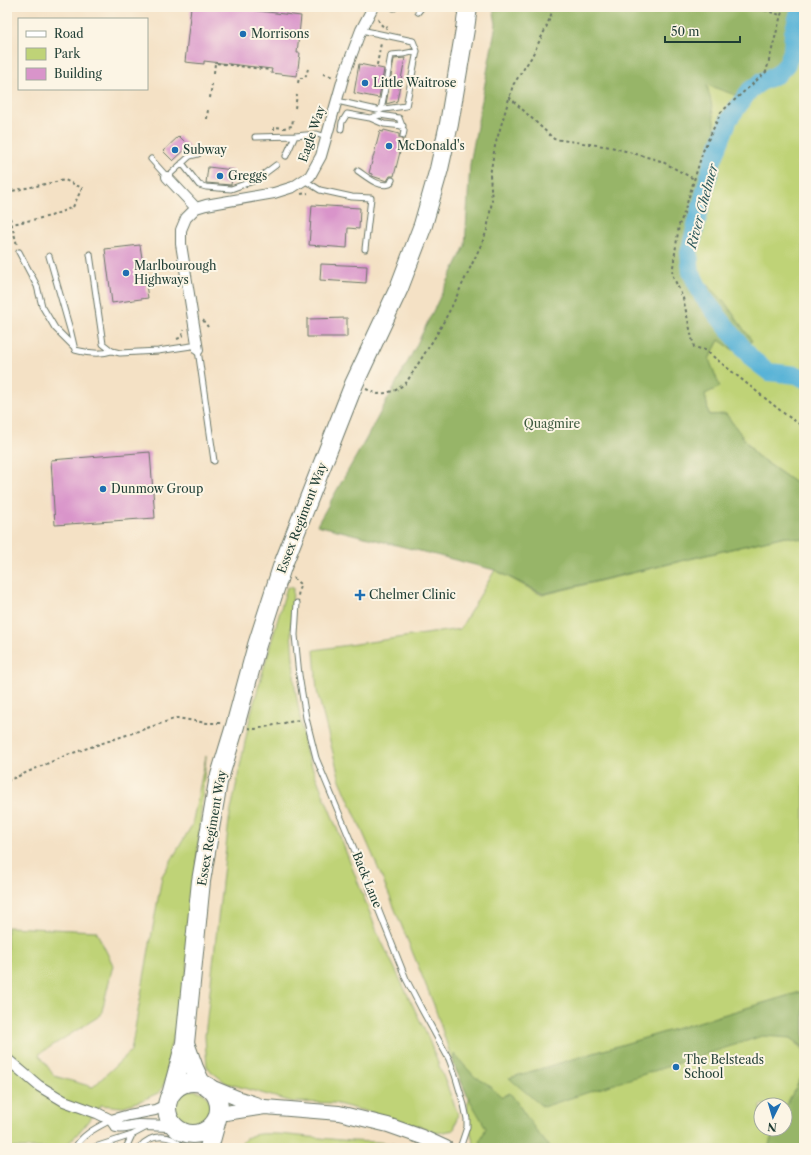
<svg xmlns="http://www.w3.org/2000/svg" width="811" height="1155" font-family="'Libre Caslon Text',serif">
<rect width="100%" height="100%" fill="#fcf5e5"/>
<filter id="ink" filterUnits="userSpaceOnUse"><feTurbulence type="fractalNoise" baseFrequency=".025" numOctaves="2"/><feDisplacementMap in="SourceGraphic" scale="8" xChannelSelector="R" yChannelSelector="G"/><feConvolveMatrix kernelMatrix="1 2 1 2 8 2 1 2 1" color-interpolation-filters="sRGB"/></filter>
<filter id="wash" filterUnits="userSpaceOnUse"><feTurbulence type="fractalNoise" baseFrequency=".012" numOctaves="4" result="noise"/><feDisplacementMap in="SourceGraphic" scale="16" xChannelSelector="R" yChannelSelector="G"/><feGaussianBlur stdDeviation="0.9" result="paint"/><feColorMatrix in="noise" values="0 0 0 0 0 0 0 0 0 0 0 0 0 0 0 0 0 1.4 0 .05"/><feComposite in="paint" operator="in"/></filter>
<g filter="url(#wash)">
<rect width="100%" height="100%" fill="#f4e1c5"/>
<path fill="#bfd377" stroke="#6f8856" d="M 499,7 L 804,7 L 804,489 L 756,455 L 726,414 L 709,415 L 705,394 L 709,359 L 719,340 L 735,351 L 724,301 L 705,283 L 691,251 L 719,153 Z
M 785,536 L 804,540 L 804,991 L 510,1078 L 761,1033 L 791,1038 L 804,1050 L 804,1073 L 785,1108 L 785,1105 L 761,1105 L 761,1129 L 776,1129 L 769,1148 L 475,1148 L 467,1119 L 468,1097 L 453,1063 L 434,1005 L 374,858 L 340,780 L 317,691 L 314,650 L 460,629 L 495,570 L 542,595 Z
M 287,587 L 293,588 L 291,631 L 295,688 L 306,752 L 332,816 L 378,934 L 427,1035 L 458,1114 L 454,1130 L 438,1133 L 422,1127 L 384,1116 L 334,1103 L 293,1102 L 226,1083 L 207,1068 L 205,1036 L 229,820 L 251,713 Z
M 206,756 L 184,1005 L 170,1048 L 166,1080 L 160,1092 L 143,1100 L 121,1107 L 101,1105 L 81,1130 L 64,1148 L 7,1148 L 7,927 L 96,931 L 113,965 L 101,1015 L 39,1054 L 54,1076 L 93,1087 L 131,1051 L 162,876 L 192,825 Z
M175 1108a18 18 0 1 1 36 0a18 18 0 1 1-36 0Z
M 278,1134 C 303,1136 327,1139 352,1141 C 370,1142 389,1141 407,1148 L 238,1148 C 248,1131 261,1134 278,1134 Z"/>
<path fill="#97b568" stroke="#5b794e" d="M 493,7 L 803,7 L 798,14 L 787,64 L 761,81 L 744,98 L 707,85 L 711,102 L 719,153 L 691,251 L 705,283 L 724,301 L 752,341 L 735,351 L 719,340 L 709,359 L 720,387 L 705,394 L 709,415 L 726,414 L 756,455 L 804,489 L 804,540 L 785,536 L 543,594 L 495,570 L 317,525 L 366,439 L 414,350 L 465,246 L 470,164 L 496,24 Z
M 804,991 L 804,1048 L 791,1038 L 762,1036 L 543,1107 L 509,1078 Z
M 454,1054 L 475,1077 L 486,1083 L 502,1097 L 510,1093 C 524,1111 535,1132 551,1148 L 483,1148 L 480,1141 L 486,1128 L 468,1097 L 453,1063 Z
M 804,1073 L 804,1131 L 802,1148 L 768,1148 L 774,1129 L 785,1129 L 785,1107 Z"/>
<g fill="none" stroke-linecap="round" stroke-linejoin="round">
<path stroke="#59b3d7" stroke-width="18" d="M 804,7 L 798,15 L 793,33 L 792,51 L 787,64 L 778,74 L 761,82 L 750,90 L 729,119 L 712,163 L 689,253 L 691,272 L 703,297 L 752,359 L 769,372 L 797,375 L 804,379"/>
</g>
<g id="blocks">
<path fill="#d994ca" d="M 191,7 L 225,7 L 301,16 L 297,53 L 300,53 L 297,76 L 271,73 L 272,69 L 204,61 L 204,64 L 185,62 Z
M 405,58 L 397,101 L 386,104 L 394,59 Z
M 359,64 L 384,69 L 379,98 L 354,93 Z
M 384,130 L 399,134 L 399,138 L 403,140 L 394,176 L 390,176 L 387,181 L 372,176 L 372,174 L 369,173 L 380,131 L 383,132 Z
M 179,136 L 189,146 L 173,161 L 163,151 Z
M 208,167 L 233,170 L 231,185 L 206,183 Z
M 312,205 L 360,208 L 359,229 L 348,228 L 347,248 L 309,245 Z
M 140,245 L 148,298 L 112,303 L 105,249 Z
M 321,264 L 367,266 L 366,283 L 320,280 Z
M 347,318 L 347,337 L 307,337 L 307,319 Z
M 150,452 L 155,518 L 55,525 L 51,460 Z"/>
</g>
</g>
<g filter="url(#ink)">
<use href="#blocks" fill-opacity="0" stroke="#6a7667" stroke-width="1"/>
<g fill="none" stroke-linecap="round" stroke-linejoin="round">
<g stroke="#6a7667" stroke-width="7">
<path id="lane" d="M 394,8 L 394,7
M 418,12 L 422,7
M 337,101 L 377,110 L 406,106 L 417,51 L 413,41 L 361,30
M 381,110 L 391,55 L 403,54 L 417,51
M 370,118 L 380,115 L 399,118 L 404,131 L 403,136
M 341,129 L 342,122 L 347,114 L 370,118 L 384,124 L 403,126
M 255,137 L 295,136 L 317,134 L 326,137
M 286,156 L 295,136
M 151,159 L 167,177 L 190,156 L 198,154
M 182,163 L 199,185 L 206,187 L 231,189 L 256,180 L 276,165
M 358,171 C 367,177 379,188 390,184 L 392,180
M 304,180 L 320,190 L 352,197 L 371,198 L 365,249
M 19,252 L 37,286 L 42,306 L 55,328 L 74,347
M 90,254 L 103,344 L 112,351 L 120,353 L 158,351 L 198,345
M 49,256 L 71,333 L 75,350 C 87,353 100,355 112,351
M 198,350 L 214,461
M 297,603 L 295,635 L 299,675 L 306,718 L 316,758 L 357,856 L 406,979 L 421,1008 L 449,1059 L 455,1075 L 464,1105 L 467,1119 L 467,1127 L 460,1148
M 75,1148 C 82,1134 98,1127 111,1120
M 92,1148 L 132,1135 L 147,1127
M 126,1148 L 132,1135
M 139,1148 C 151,1133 171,1133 183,1148"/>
</g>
<g stroke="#6a7667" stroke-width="12">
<path id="street" d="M 167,177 L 196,208
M 198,350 L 181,244 L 181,230 L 186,218 L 196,208 L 206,205 L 274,193 L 293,187 L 310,176 L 321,156 L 344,75 L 361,30 L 373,7
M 7,1059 L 39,1086 L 64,1101 L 97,1113 L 111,1120 L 116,1127 C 124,1129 131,1125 139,1125 C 151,1125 163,1126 175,1126
M 111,1120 L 129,1115 L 155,1110 L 166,1105"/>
</g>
<g stroke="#6a7667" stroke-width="16">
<path id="secondary" d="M 208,1086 L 237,1098 L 261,1106
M 219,1114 L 265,1107 L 339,1113 L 388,1125 L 422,1137 L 446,1148"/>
</g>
<g stroke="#6a7667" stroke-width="20">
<path id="highway" d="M 185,1043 L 194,1068 L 201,1083
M167 1108a26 26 0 1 1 52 0a26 26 0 1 1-52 0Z
M 172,1091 L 185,1043 L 201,881 L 218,782 L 235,726 L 257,645 L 282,567 L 354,384 L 399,288 L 423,225 L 439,169 L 449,124 L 465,29 L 468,7
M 209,1148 L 217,1119"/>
</g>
<path stroke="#6a7667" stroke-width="2" stroke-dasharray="3 3" stroke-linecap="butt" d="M 753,7 L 781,15
M 784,7 L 781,15 L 766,72 L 721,112 L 703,151 L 683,216 L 679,225 L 672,274 L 683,298 L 694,347 L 705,350 L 786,415 L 804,427
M 378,19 C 380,24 382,26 386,28 L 387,26
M 377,65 L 381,43 L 380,42
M 214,73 L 215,63 L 270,70
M 323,74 L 334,77
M 298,83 L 299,78 L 305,78 L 308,69
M 509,97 L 554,139 L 611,147 L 661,161 L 694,179
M 210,98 L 212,84
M 295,108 L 297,95
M 207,119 L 208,109
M 313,126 L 321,121
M 274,130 L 274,127 L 284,128 L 292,126 L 293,119
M 7,192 L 65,180 L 82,188 L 73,207 L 51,216 L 12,224
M 301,194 L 308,193
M 7,206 L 17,245
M 203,320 L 208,327
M 177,339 L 182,337 L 184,330
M 366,389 L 378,394 L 386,393 L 396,390 L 406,383 L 437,334 L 451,308 L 482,243 L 487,230 L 492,201 L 490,175 L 495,146 L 513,85 L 531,58 L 546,28 L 554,7
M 293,578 L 300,584 L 298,596
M 248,728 L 255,729 L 299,720
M 7,781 L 67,755 L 177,718 L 207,723 L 223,723"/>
<use href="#lane" stroke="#fff" stroke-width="5"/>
<use href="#street" stroke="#fff" stroke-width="10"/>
<use href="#secondary" stroke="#fff" stroke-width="14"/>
<use href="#highway" stroke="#fff" stroke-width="18"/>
</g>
</g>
<g fill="#1f6fb2" stroke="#fcf5e5" stroke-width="1.5">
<circle cx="243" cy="34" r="4"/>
<circle cx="365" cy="83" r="4"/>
<circle cx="389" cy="146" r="4"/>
<circle cx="175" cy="150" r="4"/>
<circle cx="220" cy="176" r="4"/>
<circle cx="126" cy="273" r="4"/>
<circle cx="103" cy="489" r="4"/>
<path d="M358 589h4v4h4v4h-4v4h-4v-4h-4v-4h4z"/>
<circle cx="676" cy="1067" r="4"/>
</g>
<g text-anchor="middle" stroke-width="4" stroke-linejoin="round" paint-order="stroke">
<g font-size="12" fill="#1f3d34" stroke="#fcf5e5" text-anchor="start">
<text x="251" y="38">Morrisons</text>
<text x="373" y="87">Little Waitrose</text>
<text x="397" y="150">McDonald's</text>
<text x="183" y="154">Subway</text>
<text x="228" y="180">Greggs</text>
<text x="134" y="270">Marlbourough<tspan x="134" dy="14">Highways</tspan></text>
<text x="111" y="493">Dunmow Group</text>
<text x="369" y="599">Chelmer Clinic</text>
<text x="684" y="1064">The Belsteads<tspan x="684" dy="14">School</tspan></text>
</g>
<g font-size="12" fill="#1f3d34" stroke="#fcf5e5">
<text transform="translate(312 134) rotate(-71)" y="4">Eagle Way</text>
<text transform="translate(302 518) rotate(-69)" y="4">Essex Regiment Way</text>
<text transform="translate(212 828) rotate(-80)" y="4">Essex Regiment Way</text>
<text transform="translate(367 880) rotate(68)" y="4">Back Lane</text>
</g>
<g font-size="12" fill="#3f5b41" stroke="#fcf5e5">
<text x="552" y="428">Quagmire</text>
</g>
<g font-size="13" font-style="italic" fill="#2e5a5d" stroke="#fcf5e5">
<text transform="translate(702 206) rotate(-75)" y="5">River Chelmer</text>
</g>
</g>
<rect width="811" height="1155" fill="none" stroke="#fcf5e5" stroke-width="24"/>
<rect x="18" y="18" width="130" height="72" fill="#fcf5e5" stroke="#a4ab9e"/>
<rect x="26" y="31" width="20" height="6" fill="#ffffff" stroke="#a4ab9e"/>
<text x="54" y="38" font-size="12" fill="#1f3d34">Road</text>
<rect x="26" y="48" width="20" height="12" fill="#bfd377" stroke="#a4ab9e"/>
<text x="54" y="58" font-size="12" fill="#1f3d34">Park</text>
<rect x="26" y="68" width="20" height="12" fill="#d994ca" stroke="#a4ab9e"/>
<text x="54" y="78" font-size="12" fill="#1f3d34">Building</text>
<g transform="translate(773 1117) rotate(185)"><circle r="19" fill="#fcf5e5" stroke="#a4ab9e"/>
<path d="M0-3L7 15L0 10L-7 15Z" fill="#1f6fb2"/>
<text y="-6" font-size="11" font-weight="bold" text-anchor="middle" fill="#1f3d34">N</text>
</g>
<path d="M665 36v6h75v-6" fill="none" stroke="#1f3d34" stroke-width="2"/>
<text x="671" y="36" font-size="12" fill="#1f3d34" stroke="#fcf5e5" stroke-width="3" paint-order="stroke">50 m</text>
</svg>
